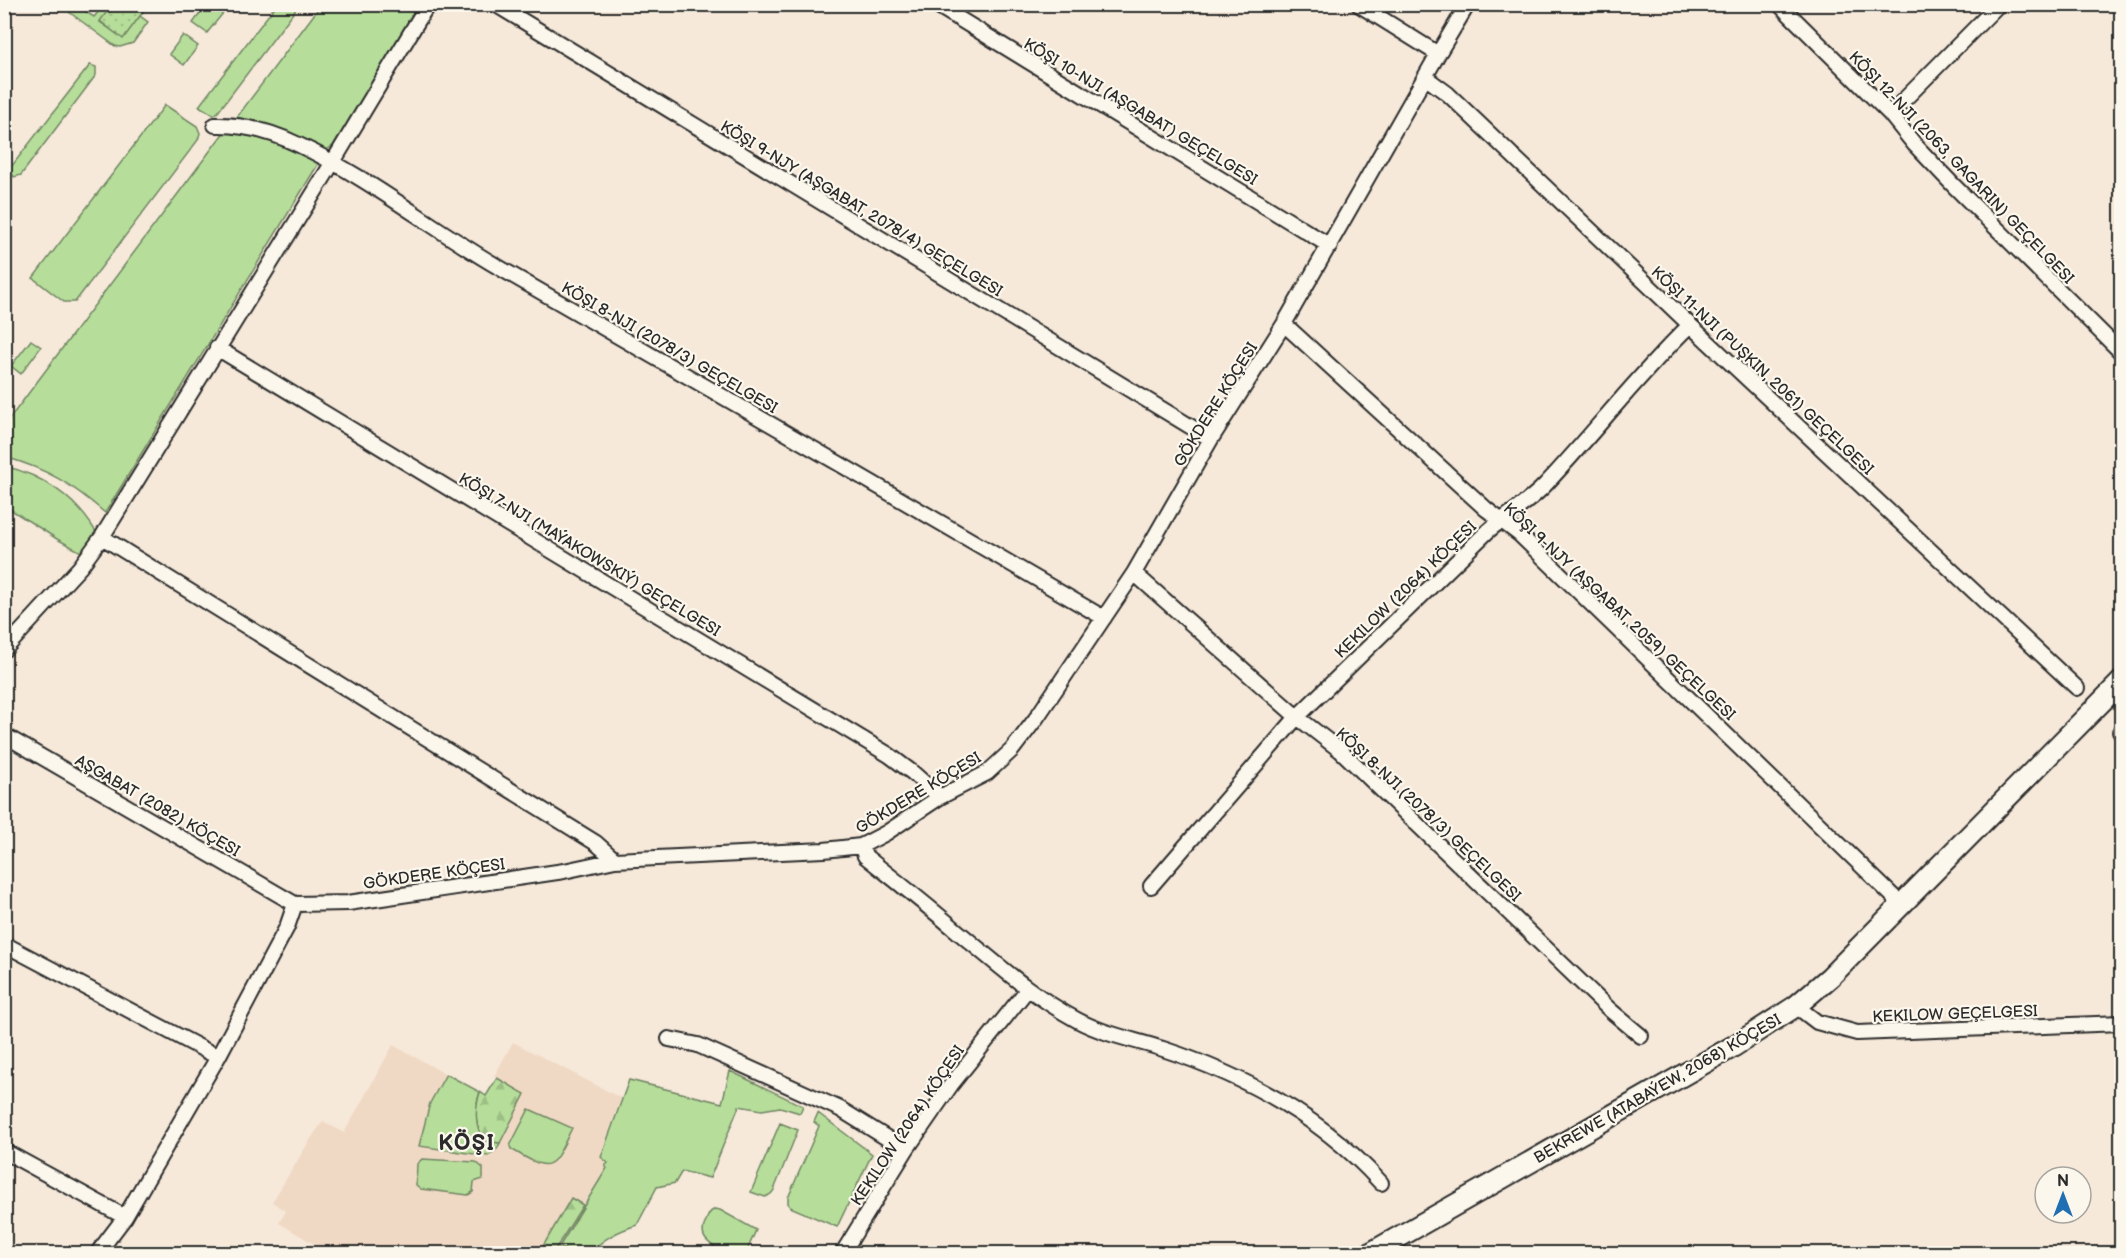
<svg xmlns="http://www.w3.org/2000/svg" width="2126" height="1258" font-family="'Balsamiq Sans',sans-serif">
<defs>
<pattern id="forest-firs" width="22" height="20" patternUnits="userSpaceOnUse" patternTransform="scale(1.5)"><rect width="22" height="20" fill="#b6de9a"/><path d="M5 1l3.5 6h-7zM16 11l3.5 6h-7z" fill="#9dbf85"/></pattern>
<pattern id="park-dots" width="8" height="8" patternUnits="userSpaceOnUse" patternTransform="scale(1.5)"><rect width="8" height="8" fill="#b6de9a"/><path d="M2 2h.1M6 6h.1" fill="none" stroke="#9dbf85" stroke-width="1.8" stroke-linecap="round"/></pattern>
</defs>
<rect width="100%" height="100%" fill="#f6e9da"/>
<filter id="ink" filterUnits="userSpaceOnUse"><feTurbulence type="fractalNoise" baseFrequency=".0167" numOctaves="2"/><feDisplacementMap in="SourceGraphic" scale="12" xChannelSelector="R" yChannelSelector="G"/><feConvolveMatrix kernelMatrix="1 2 1 2 8 2 1 2 1" color-interpolation-filters="sRGB"/></filter>
<g filter="url(#ink)">
<path fill="#f0d9c4" d="M 513,1042 L 621,1098 L 600,1157 L 607,1163 L 605,1166 L 606,1168 L 554,1253 L 329,1253 L 279,1223 L 286,1211 L 272,1202 L 310,1140 L 323,1121 L 344,1133 L 393,1045 L 486,1096 L 497,1078 L 494,1076 Z"/>
<path fill="#b6de9a" stroke="#708462" stroke-width="1.5" d="M 207,4 L 225,5 L 228,7 L 207,33 L 193,23 Z
M 75,5 L 94,17 L 104,5 L 112,5 L 100,22 L 123,38 L 140,16 L 148,22 L 133,43 L 120,47 L 115,46 L 69,12 Z
M 276,5 L 299,5 L 218,112 L 214,115 L 199,106 Z
M 321,5 L 419,5 L 333,146 L 325,151 L 283,131 L 237,117 Z
M 183,35 L 198,46 L 184,65 L 169,54 Z
M 90,65 L 96,67 L 96,75 L 21,175 L 14,177 L 10,171 L 11,167 Z
M 165,105 L 197,126 L 200,133 L 198,140 L 75,302 L 64,302 L 33,278 Z
M 228,130 L 264,138 L 320,161 L 105,513 C 72,484 47,469 5,457 L 4,426 L 225,131 Z
M 31,340 L 41,347 L 21,374 L 11,366 Z
M 4,466 C 43,475 76,498 96,532 L 83,553 L 57,539 L 5,506 Z
M 730,1071 L 803,1106 L 800,1113 L 780,1107 L 762,1110 L 739,1106 L 710,1178 L 682,1171 L 675,1183 L 657,1187 L 637,1225 C 618,1231 604,1238 590,1253 L 573,1253 L 559,1247 L 607,1168 L 605,1166 L 608,1163 L 601,1157 L 629,1080 L 722,1103 Z
M 446,1074 L 480,1092 L 477,1102 L 485,1141 L 500,1143 L 497,1149 L 488,1156 L 419,1146 L 430,1103 Z
M 529,1109 L 572,1128 C 551,1170 553,1174 511,1149 L 510,1146 Z
M 818,1113 L 872,1154 L 837,1227 L 790,1207 L 788,1204 L 788,1198 L 819,1126 L 814,1122 Z
M 780,1123 L 798,1130 L 774,1190 L 771,1194 L 765,1197 L 751,1192 Z
M 422,1159 L 476,1162 L 483,1168 L 483,1179 L 474,1182 L 473,1192 L 468,1195 L 421,1189 L 416,1185 L 417,1164 Z
M 715,1209 L 720,1210 L 756,1230 L 746,1253 L 722,1253 C 710,1243 697,1239 706,1221 C 708,1215 709,1212 715,1209 Z"/>
<path fill="url(#forest-firs)" stroke="#708462" stroke-width="1.5" d="M 497,1078 L 525,1094 L 500,1143 L 485,1141 C 474,1128 475,1108 480,1092 L 486,1096 Z
M 571,1198 L 583,1205 L 553,1253 L 539,1253 Z"/>
<path fill="url(#park-dots)" stroke="#708462" stroke-width="1.5" d="M 112,5 L 112,4 L 148,5 L 123,39 L 100,21 Z"/>
<g fill="none" stroke-linecap="round" stroke-linejoin="round">
<g stroke="#2b2b2b" stroke-width="18">
<path id="street" d="M 495,4 L 1211,439
M 935,4 L 1330,246
M 1358,4 L 1438,54
M 1779,4 L 1890,114 L 1915,145 L 1954,186 L 2122,353
M 1425,77 L 1448,94 L 1690,325 L 2077,688
M 1890,114 L 1999,4
M 215,125 C 244,124 272,132 299,145 C 370,178 432,229 500,268 C 702,383 903,501 1104,618
M 1284,324 L 1486,509 L 1519,534 L 1901,904
M 217,348 L 889,755 L 913,773 L 940,797
M 102,537 L 596,843 L 615,860
M 1134,573 L 1297,717 L 1341,751 L 1610,1010 L 1641,1036
M 4,650 L 80,567 L 102,537 L 333,162 L 428,4
M 2120,732 L 2122,734
M 4,735 L 295,904
M 861,846 L 865,856 C 896,881 927,905 957,931 C 996,963 1032,996 1077,1020 C 1103,1034 1135,1040 1163,1049 C 1245,1076 1323,1118 1381,1183
M 1151,886 L 1297,717 L 1488,531 C 1507,515 1528,503 1545,485 C 1595,432 1638,375 1690,325
M 4,944 L 218,1057
M 1796,1006 L 1817,1022 L 1857,1033 L 2122,1023
M 669,1039 L 698,1045 L 840,1109 L 906,1150
M 4,1151 L 125,1217
M 97,1254 L 125,1217 L 218,1057 L 287,927 L 295,904 L 348,903 L 564,871 L 615,860 L 824,850 L 861,846 L 886,833 L 940,797 L 987,773 L 1012,750 L 1035,720 L 1134,573 L 1211,439 L 1284,324 L 1438,54 L 1468,4
M 842,1254 L 906,1150 L 951,1085 L 1027,990"/>
</g>
<g stroke="#2b2b2b" stroke-width="24">
<path id="secondary" d="M 1369,1254 L 1734,1046 L 1796,1006 L 1830,977 L 2122,681"/>
</g>
<use href="#street" stroke="#fbf7ec" stroke-width="14"/>
<use href="#secondary" stroke="#fbf7ec" stroke-width="20"/>
</g>
</g>
<g text-anchor="middle" stroke-width="4.5" stroke-linejoin="round" paint-order="stroke">
<g font-size="16" fill="#2b2b2b" stroke="#fbf7ec">
<text transform="translate(1141 111) rotate(31)" y="6">KÖŞI 10-NJI (AŞGABAT) GEÇELGESI</text>
<text transform="translate(1962 167) rotate(46)" y="6">KÖŞI 12-NJI (2063, GAGARIN) GEÇELGESI</text>
<text transform="translate(862 208) rotate(31)" y="6">KÖŞI 9-NJY (AŞGABAT, 2078/4) GEÇELGESI</text>
<text transform="translate(670 347) rotate(30)" y="6">KÖŞI 8-NJI (2078/3) GEÇELGESI</text>
<text transform="translate(1763 370) rotate(43)" y="6">KÖŞI 11-NJI (PUŞKIN, 2061) GEÇELGESI</text>
<text transform="translate(1215 404) rotate(-58)" y="6">GÖKDERE KÖÇESI</text>
<text transform="translate(590 554) rotate(31)" y="6">KÖŞI 7-NJI (MAÝAKOWSKIÝ) GEÇELGESI</text>
<text transform="translate(1405 589) rotate(-44)" y="6">KEKILOW (2064) KÖÇESI</text>
<text transform="translate(1620 611) rotate(43)" y="6">KÖŞI 9-NJY (AŞGABAT, 2059) GEÇELGESI</text>
<text transform="translate(918 792) rotate(-31)" y="6">GÖKDERE KÖÇESI</text>
<text transform="translate(158 805) rotate(30)" y="6">AŞGABAT (2082) KÖÇESI</text>
<text transform="translate(1429 814) rotate(43)" y="6">KÖŞI 8-NJI (2078/3) GEÇELGESI</text>
<text transform="translate(434 873) rotate(-8)" y="6">GÖKDERE KÖÇESI</text>
<text transform="translate(1955 1013) rotate(-2)" y="6">KEKILOW GEÇELGESI</text>
<text transform="translate(1657 1088) rotate(-30)" y="6">BEKREWE (ATABAÝEW, 2068) KÖÇESI</text>
<text transform="translate(907 1125) rotate(-56)" y="6">KEKILOW (2064) KÖÇESI</text>
</g>
<g font-size="22" font-weight="bold" letter-spacing="1.5" fill="#2b2b2b" stroke="#fbf7ec">
<text x="467" y="1150">KÖŞI</text>
</g>
</g>
<rect width="2126" height="1258" fill="none" stroke="#fbf7ec" stroke-width="24"/>
<rect x="12" y="12" width="2102" height="1234" fill="none" stroke="#2b2b2b" stroke-width="2" filter="url(#ink)"/>
<g transform="translate(2063 1195)"><circle r="28" fill="#fbf7ec" stroke="#a8a59f" stroke-width="1.5"/>
<path d="M0-4.5L10 22L0 15L-10 22Z" fill="#1f6fb2"/>
<text y="-9" font-size="16" font-weight="bold" text-anchor="middle" fill="#2b2b2b">N</text>
</g>
</svg>
